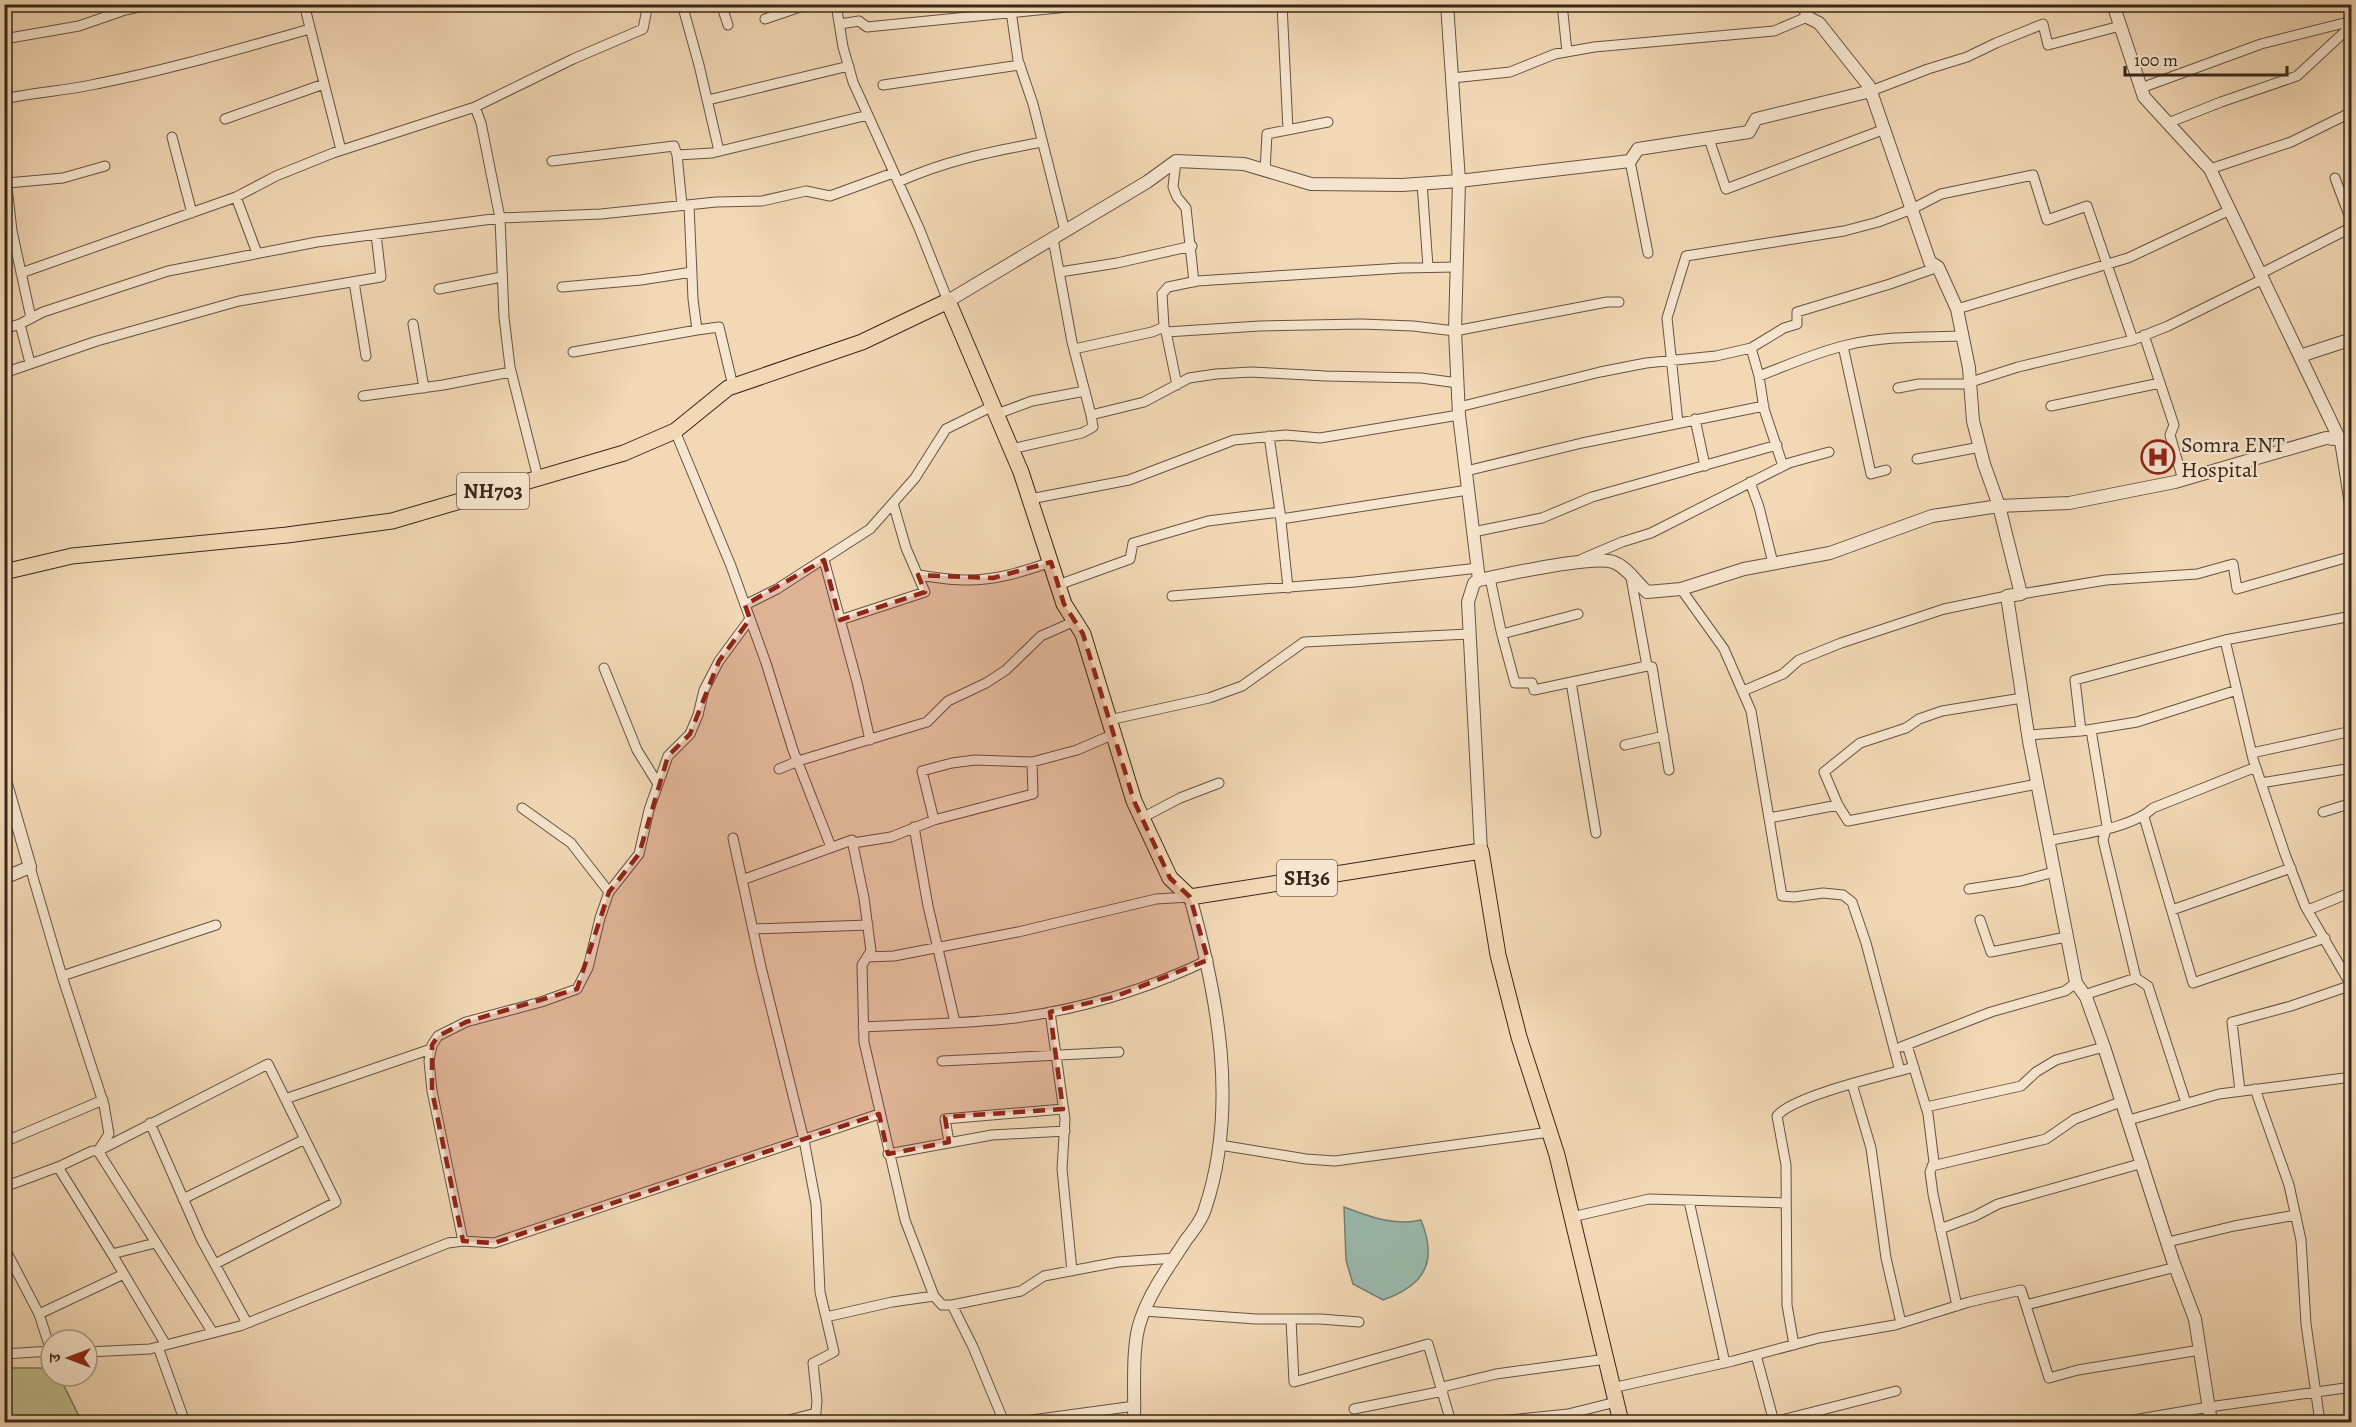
<svg xmlns="http://www.w3.org/2000/svg" width="2356" height="1427" font-family="Alegreya,'Noto Serif Devanagari',serif">
<rect width="100%" height="100%" fill="#f2d8b5"/>
<filter id="stains"><feTurbulence type="fractalNoise" baseFrequency=".00333" numOctaves="4"/><feColorMatrix values="0 0 0 0 .2 0 0 0 0 .09 0 0 0 0 .02 0 0 0 .5 -.17"/></filter>
<radialGradient id="worn" r=".72"><stop offset=".6" stop-color="#630" stop-opacity="0"/><stop offset="1" stop-color="#630" stop-opacity=".3"/></radialGradient>
<path fill="#bdbe8b" stroke="#7a7252" stroke-width="1.5" d="M 4,1368 L 51,1368 L 51,1376 L 59,1376 L 82,1422 L 5,1422 Z"/>
<path fill="#9bbaae" stroke="#737f73" stroke-width="1.5" d="M 1344,1207 C 1370,1217 1394,1226 1421,1220 C 1438,1262 1425,1285 1383,1300 L 1353,1284 L 1346,1260 Z"/>
<g fill="none" stroke-linecap="round" stroke-linejoin="round">
<g stroke="#655341" stroke-width="11">
<path id="minor" d="M 304,4 L 341,150
M 682,4 L 699,65 L 719,151
M 721,4 L 728,25
M 836,4 L 843,47 L 853,82 L 919,228 L 948,301
M 1010,4 L 1018,60 L 1033,104 L 1065,231
M 1282,4 L 1288,130
M 1562,4 L 1567,52
M 765,19 L 809,4
M 840,24 L 859,21 L 867,27 L 1098,4
M 4,39 L 79,26 L 125,10 L 153,4
M 1452,78 L 1510,72 L 1555,54 L 1594,47 L 1774,31 L 1807,17
M 883,85 L 1020,65
M 2141,88 L 2261,44 L 2352,21
M 1871,91 L 1928,69 L 1967,57 L 1996,43 L 2043,24 L 2048,45 L 2120,26
M 4,99 C 35,92 65,91 96,84 C 168,70 239,49 310,29
M 708,100 L 849,66
M 475,107 L 481,123 L 500,218 L 504,317 L 510,367 L 538,478
M 225,119 L 324,84
M 2168,123 L 2221,102 L 2297,76 L 2352,25
M 172,137 L 192,213
M 1709,139 L 1726,189 L 1885,129
M 4,160 L 12,231 L 31,318
M 552,161 L 674,146 L 677,155
M 1176,161 L 1173,187 L 1177,197 L 1186,208 L 1194,282
M 1630,161 L 1648,253
M 2210,169 L 2291,142 L 2352,112
M 1265,171 L 1267,134 L 1328,122
M 2335,178 L 2352,223
M 898,182 C 947,160 990,152 1042,142
M 7,183 L 63,178 L 105,166
M 1422,183 L 1428,267
M 236,197 L 257,253
M 682,205 L 677,155 L 712,153 L 868,115
M 1053,239 L 1072,342 L 1091,415
M 1060,272 L 1117,263 L 1192,246
M 21,273 L 236,197 L 276,176 L 333,153 L 475,107 L 573,59 L 643,29 L 648,4
M 2260,274 L 2352,227
M 354,282 L 366,356
M 562,287 L 641,280 L 692,272
M 439,289 L 502,277
M 1957,309 L 2128,258 L 2230,210
M 20,324 L 30,363
M 413,324 L 424,388
M 1164,327 L 1166,332 L 1260,326 L 1361,324 L 1413,326 L 1455,331 L 1607,302 L 1619,302
M 4,329 L 20,324 L 43,312 L 168,271 L 317,242 L 500,218 L 601,214 L 716,202 L 762,201 L 806,191 L 830,196 L 893,173
M 697,330 L 719,327 L 733,386
M 1166,332 L 1177,385
M 2144,335 L 2174,425 L 2170,435 L 2183,480
M 1843,346 L 1871,474 L 1886,470
M 1751,348 L 1759,376 L 1764,409 L 1783,466
M 1074,349 L 1152,332 L 1164,327 L 1162,294 L 1168,287 L 1197,281 L 1402,268 L 1456,267
M 573,352 L 697,330 L 693,299 L 689,205
M 4,373 L 97,341 L 239,301 L 381,277 L 376,234
M 1759,376 C 1788,365 1817,352 1847,345 C 1884,336 1924,337 1962,336
M 1971,382 L 2018,367 L 2133,340 L 2168,326 L 2263,279
M 1898,388 L 1919,384 L 1971,384
M 363,396 L 443,385 L 511,372
M 2051,406 L 2160,383
M 1459,407 L 1600,372 L 1646,363 L 1716,356 L 1751,348 L 1784,328 L 1797,324 L 1797,312 L 1890,284 L 1938,267
M 997,414 L 1032,401 L 1085,391
M 1695,419 L 1705,466
M 1678,423 L 1667,318 L 1686,256 L 1844,231 L 1878,222 L 1912,209 L 1941,194 L 2033,175 L 2047,220 L 2087,206 L 2133,340
M 675,431 L 731,566 L 766,663 L 793,750 L 831,847
M 1269,436 L 1280,512
M 2339,438 L 2352,520
M 1011,449 L 1082,433 L 1093,427 L 1091,415 L 1144,402 L 1189,378 L 1216,374 L 1251,372 L 1326,376 L 1421,378 L 1458,383
M 1917,459 L 1980,447
M 1466,471 L 1582,443 L 1764,406
M 1750,482 L 1759,507 L 1773,563
M 1030,499 L 1129,480 L 1234,440 L 1286,435 L 1320,438 L 1459,415
M 1281,519 L 1468,490
M 1473,532 L 1542,518 L 1592,497 L 1777,445
M 1582,559 L 1622,542 L 1651,533 L 1789,463 L 1829,452
M 824,560 L 857,682 L 870,740
M 918,575 C 933,577 949,580 964,580 C 994,581 1022,572 1051,562
M 1490,578 L 1501,631 L 1515,683 L 1532,683 L 1534,690 L 1647,666 L 1631,578
M 1058,585 L 1130,559 L 1133,543 L 1208,521 L 1280,512 L 1288,588
M 1681,589 L 1724,649 L 1751,711 L 1782,896 L 1794,897 L 1823,893 L 1843,895 L 1852,902 L 1866,943 L 1900,1071
M 2021,594 L 2106,580 L 2197,574 L 2233,564 L 2237,589 L 2352,556
M 1172,596 L 1355,582 L 1478,568
M 745,605 L 777,589 L 870,529 L 915,478 L 946,429 L 993,406
M 840,620 L 925,592 L 906,548 L 893,503
M 1502,634 L 1578,614
M 1647,666 L 1652,667 L 1669,770
M 604,668 L 637,750 L 658,784
M 1571,682 L 1596,833
M 1743,691 L 1783,674 L 1799,660 L 1841,643 L 1944,609 L 2007,596
M 1109,720 L 1209,698 L 1242,686 L 1304,642 L 1469,634
M 2081,731 L 2075,680 L 2225,640
M 2028,735 L 2081,731 L 2137,722 L 2237,690
M 1625,745 L 1664,736
M 2252,753 L 2352,731
M 779,769 L 798,761 L 927,722 L 948,701 L 986,683 L 1006,670 L 1041,636 L 1075,621
M 2261,783 L 2352,768
M 1838,805 L 1824,772 L 1860,743 L 1906,728 L 1919,719 L 1942,711 L 2022,698
M 522,808 L 571,843 L 609,892
M 2323,812 L 2352,803
M 2144,817 L 2193,983 L 2325,938
M 1142,818 L 1180,798 L 1219,783
M 1769,818 L 1838,805 L 1848,821 L 2037,784
M 934,820 L 922,771 L 952,763 L 975,760 L 1032,762 L 1077,750 L 1114,734
M 914,827 L 928,906 L 955,1022
M 733,838 L 761,967 L 804,1140 L 816,1204 L 820,1292 L 834,1352 L 813,1363 L 817,1401 L 815,1422
M 2048,841 C 2079,834 2131,829 2153,808 L 2256,767
M 853,843 L 891,837 L 934,820 L 1033,794 L 1032,762
M 30,867 L 62,976 L 104,1105 L 109,1134 L 98,1151 L 213,1333
M 742,880 L 852,840 L 864,898 L 871,951 L 862,965 L 864,1042 L 905,1220 L 934,1296
M 1969,889 L 2021,881 L 2054,872
M 2172,910 L 2291,868
M 2308,910 L 2352,892
M 1980,920 L 1991,952 L 2066,937
M 753,929 L 868,925
M 867,957 L 894,956 L 1018,932 L 1156,899 L 1190,897
M 62,976 L 216,925
M 2136,978 L 2148,986 L 2186,1103
M 2351,985 L 2305,906 L 2285,854 L 2253,759 L 2225,640 L 2352,616
M 2084,995 L 2136,978 L 2103,840 L 2107,826 L 2091,730
M 1050,1012 L 1065,1119 L 1062,1169 L 1072,1271
M 863,1027 C 913,1024 965,1024 1015,1018 C 1081,1009 1148,989 1208,960
M 1907,1045 L 1928,1114 L 1934,1162 L 1930,1172 L 1933,1194 L 1957,1306
M 1901,1047 L 1991,1012 L 2065,991 L 2076,983
M 942,1061 L 1119,1052
M 1852,1084 L 1871,1148 L 1886,1258 L 1901,1323
M 2255,1089 L 2289,1185 L 2301,1240 L 2306,1324 L 2320,1422
M 2240,1091 L 2232,1022 L 2291,1006 L 2352,985
M 285,1099 L 431,1049
M 1926,1107 L 2021,1086 L 2036,1072 L 2056,1060 L 2104,1047
M 2129,1120 L 2219,1094 L 2352,1077
M 150,1123 L 201,1239 L 247,1323
M 4,1142 L 103,1100
M 949,1142 L 945,1119 L 1063,1109
M 1220,1145 L 1306,1159 L 1335,1161 L 1550,1132
M 888,1154 L 992,1135 L 1065,1131
M 1932,1166 L 2046,1139 L 2075,1119 L 2123,1101
M 58,1167 L 112,1254 L 155,1243
M 4,1187 L 58,1167 L 92,1151 L 98,1151 L 268,1064 L 336,1202 L 215,1264
M 183,1199 L 305,1139
M 1689,1201 L 1725,1363
M 1572,1217 L 1649,1199 L 1786,1203
M 1940,1229 L 1975,1216 L 1998,1204 L 2143,1163
M 463,1241 L 432,1091 L 429,1061 L 432,1045 L 438,1036 L 466,1022 L 541,1002 L 577,989 L 588,968 L 600,918 L 609,892 L 639,854 L 649,810 L 668,756 L 690,734 L 698,715 L 704,690 L 719,661 L 750,619
M 2168,1242 L 2234,1226 L 2296,1215
M 4,1247 L 39,1314
M 112,1254 L 166,1345
M 952,1305 L 973,1347 L 1004,1422
M 2026,1305 L 2176,1267
M 1144,1311 L 1256,1319 L 1320,1319 L 1359,1322
M 826,1317 L 892,1302 L 934,1296 L 942,1305 L 952,1305 L 1021,1291 L 1044,1276 L 1118,1262 L 1175,1258
M 1291,1319 L 1294,1382 L 1428,1344 L 1451,1422
M 1794,1345 L 1787,1305 L 1786,1165 L 1777,1116 C 1793,1096 1885,1075 1914,1067
M 158,1347 L 185,1422
M 51,1351 L 39,1314 L 124,1274
M 87,1352 L 150,1349 L 240,1326 L 448,1243 L 463,1241 L 494,1243 L 879,1114
M 4,1354 L 51,1351
M 1756,1355 L 1774,1422
M 1442,1387 L 1496,1374 L 1606,1359
M 1612,1388 L 1733,1361 L 1819,1338 L 1895,1325 L 1969,1302 L 2021,1290 L 2049,1378 L 2078,1370 L 2200,1350
M 1354,1409 L 1443,1391
M 781,1422 L 816,1413
M 1017,1422 L 1135,1406
M 1489,1422 L 1568,1414 L 1616,1402
M 1774,1422 L 1896,1391
M 2122,1422 L 2209,1407 L 2352,1387"/>
</g>
<g stroke="#655341" stroke-width="14">
<path id="tertiary" d="M 1447,4 L 1459,181 L 1455,331 L 1459,415 L 1479,580
M 1805,4 L 1807,17 L 1819,23 L 1869,86 L 1930,262 L 1938,267 L 1957,309 L 1969,368 L 1973,421 L 1984,464 L 1999,506 L 2021,594 L 2007,596 L 2029,741 L 2076,983 L 2086,997 L 2104,1047 L 2173,1261 L 2195,1319 L 2211,1422
M 2113,4 L 2144,97 L 2210,169 L 2339,438
M 948,301 L 1147,182 L 1176,161 L 1244,164 L 1311,184 L 1402,185 L 1459,181 L 1630,161 L 1638,149 L 1749,132 L 1756,119 L 1871,91
M 2300,356 L 2352,339
M 4,777 L 30,867 L 4,878
M 1481,851 L 1468,602 L 1474,583 L 1479,580 C 1503,575 1593,555 1613,562 C 1626,566 1636,582 1647,592 L 1681,589 L 1744,569 L 1830,553 L 1932,516 L 1999,506 L 2069,503 L 2175,482 L 2326,438 L 2352,441
M 1134,1422 C 1135,1393 1131,1345 1141,1319 C 1151,1290 1170,1265 1186,1240 C 1193,1231 1202,1220 1205,1209 C 1239,1108 1218,997 1190,897"/>
</g>
<g stroke="#36271a" stroke-width="17">
<path id="trunk" d="M 4,572 L 72,556 L 287,535 L 392,521 L 624,453 L 675,431 L 728,388 L 862,342 L 948,301 L 1021,472 L 1064,604 L 1083,634 L 1134,801 L 1170,878 L 1190,897 L 1481,851 L 1498,955 L 1519,1037 L 1557,1155 L 1621,1422"/>
</g>
<use href="#minor" stroke="#f7e6cf" stroke-width="9"/>
<use href="#tertiary" stroke="#f7e6cf" stroke-width="12"/>
<use href="#trunk" stroke="#f2d8b5" stroke-width="15"/>
</g>
<path fill="#8f2418" fill-opacity="0.2" stroke="#8f2418" stroke-width="4.5" stroke-dasharray="12 8" stroke-linejoin="round" d="M 824,560 L 840,620 L 925,592 L 918,575 L 993,578 L 1051,562 L 1064,604 L 1083,634 L 1134,801 L 1170,878 L 1190,897 L 1208,960 L 1114,997 L 1050,1012 L 1063,1109 L 945,1117 L 949,1142 L 888,1154 L 879,1114 L 494,1243 L 463,1241 L 432,1091 L 432,1045 L 438,1036 L 466,1022 L 577,989 L 609,892 L 639,854 L 668,756 L 690,734 L 719,661 L 750,619 L 745,605 Z"/>
<defs>
<g id="hospital-ring" transform="scale(1.725)"><circle r="9.5" fill="#f7e6cf" stroke="#8f2418" stroke-width="1.5"/><path d="M-5-5h3v3.5h4V-5h3V5h-3V1.5h-4V5h-3Z" fill="#8f2418"/></g>
</defs>
<g fill-rule="evenodd">
<use href="#hospital-ring" x="2158" y="457"/>
</g>
<g text-anchor="middle" stroke-width="4.5" stroke-linejoin="round" paint-order="stroke">
<g fill="#f7e6cf" stroke="#706050" stroke-width="1.5">
<rect x="457" y="473" width="72" height="36" rx="4.5"/>
<rect x="1277" y="860" width="60" height="36" rx="4.5"/>
</g>
<g font-size="21" font-weight="bold" fill="#36271a">
<text x="493" y="498">NH703</text>
<text x="1307" y="885">SH36</text>
</g>
<g font-size="22" fill="#36271a" stroke="#f7e6cf" text-anchor="start">
<text x="2181" y="452">Somra ENT<tspan x="2181" dy="25">Hospital</tspan></text>
</g>
</g>
<rect width="2356" height="1427" fill="none" stroke="#f2d8b5" stroke-width="24"/>
<rect x="6" y="6" width="2344" height="1415" fill="none" stroke="#36271a" stroke-width="3"/>
<rect x="12" y="12" width="2332" height="1403" fill="none" stroke="#36271a" stroke-width="1.5"/>
<g transform="translate(69 1358) rotate(270)"><circle r="28" fill="#f7e6cf" stroke="#aa9a87" stroke-width="1.5"/>
<path d="M0-4.5L10 22L0 15L-10 22Z" fill="#8f2418"/>
<text y="-9" font-size="16" font-weight="bold" text-anchor="middle" fill="#36271a">उ</text>
</g>
<path d="M2125 66v9h162v-9" fill="none" stroke="#36271a" stroke-width="3"/>
<text x="2134" y="66" font-size="18" fill="#36271a" stroke="#f7e6cf" stroke-width="4.5" paint-order="stroke">100 m</text>
<rect width="100%" height="100%" filter="url(#stains)"/>
<rect width="100%" height="100%" fill="url(#worn)"/>
</svg>
